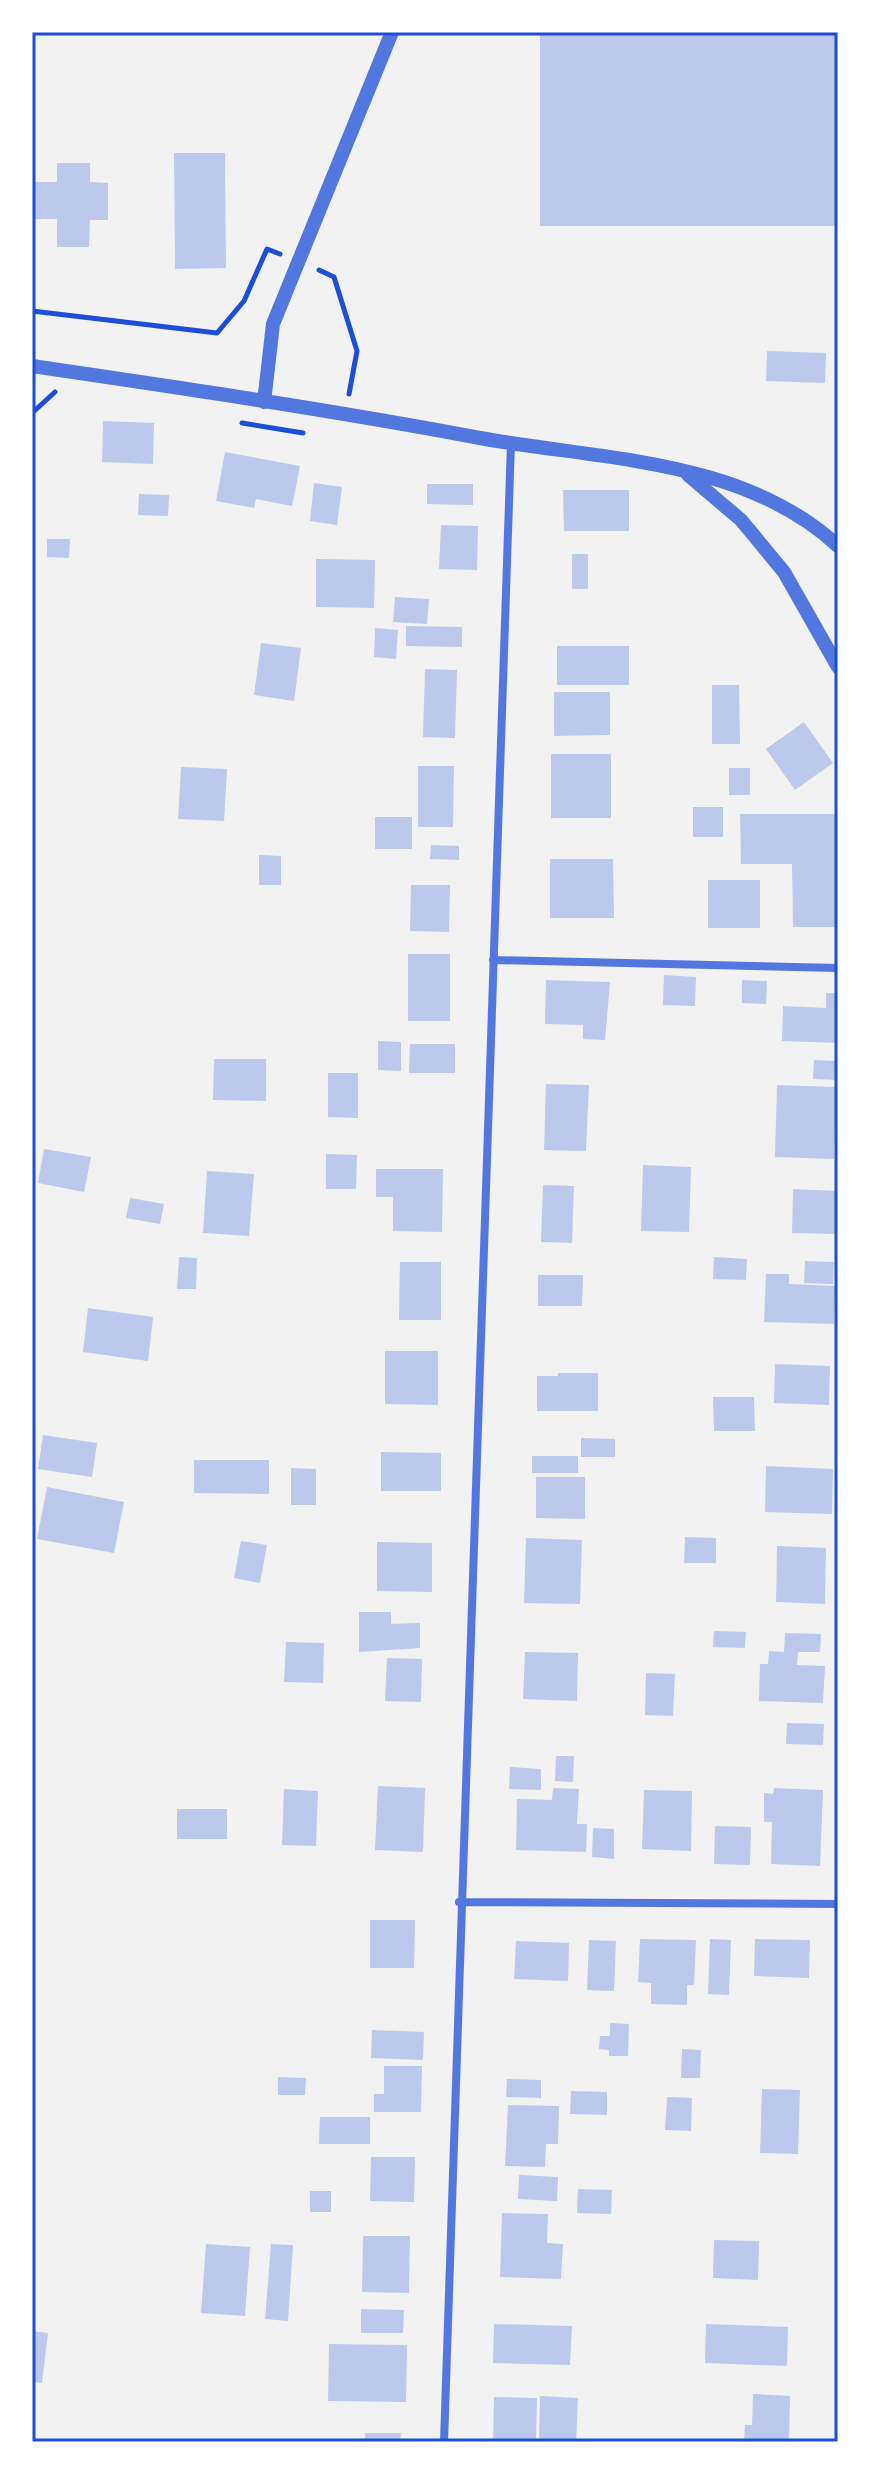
<svg xmlns="http://www.w3.org/2000/svg" width="870" height="2474" font-family="Manrope,sans-serif">
<rect width="100%" height="100%" fill="#f2f2f2"/>
<path fill="#bdc9ec" d="M 540,32 L 838,32 L 838,226 L 540,226 Z
M 174,153 L 225,153 L 226,268 L 175,269 Z
M 57,163 L 90,163 L 90,182 L 108,183 L 108,220 L 90,220 L 89,247 L 57,247 L 57,219 L 32,219 L 32,182 L 57,182 Z
M 767,351 L 826,353 L 825,383 L 766,381 Z
M 103,421 L 154,423 L 153,464 L 102,462 Z
M 225,452 L 300,466 L 292,506 L 256,499 L 254,508 L 216,501 Z
M 314,483 L 342,487 L 337,525 L 310,521 Z
M 427,484 L 473,484 L 473,505 L 427,504 Z
M 563,490 L 629,490 L 629,531 L 564,531 Z
M 139,494 L 169,495 L 168,516 L 138,515 Z
M 441,525 L 478,526 L 477,570 L 439,569 Z
M 47,539 L 70,539 L 69,558 L 47,557 Z
M 572,554 L 588,554 L 588,589 L 572,589 Z
M 316,559 L 375,560 L 374,608 L 316,607 Z
M 395,597 L 429,599 L 427,624 L 393,622 Z
M 406,626 L 462,627 L 462,647 L 406,646 Z
M 375,628 L 398,630 L 396,659 L 374,657 Z
M 261,643 L 301,648 L 294,701 L 254,695 Z
M 557,646 L 629,646 L 629,685 L 557,685 Z
M 425,669 L 457,670 L 455,738 L 423,737 Z
M 712,685 L 739,685 L 740,744 L 712,744 Z
M 554,692 L 610,692 L 610,735 L 554,736 Z
M 804,722 L 833,763 L 795,790 L 766,749 Z
M 551,754 L 611,754 L 611,818 L 551,818 Z
M 418,766 L 454,766 L 453,827 L 418,827 Z
M 181,767 L 227,769 L 224,821 L 178,819 Z
M 729,768 L 750,768 L 750,795 L 729,795 Z
M 693,807 L 723,807 L 723,837 L 693,837 Z
M 740,814 L 838,814 L 838,927 L 793,927 L 792,864 L 741,864 Z
M 375,817 L 412,817 L 412,849 L 375,849 Z
M 431,845 L 459,846 L 459,860 L 430,859 Z
M 259,855 L 281,856 L 281,885 L 259,885 Z
M 550,859 L 613,859 L 614,918 L 550,918 Z
M 708,880 L 760,880 L 760,928 L 708,928 Z
M 411,885 L 450,885 L 449,932 L 410,931 Z
M 408,954 L 450,954 L 450,1021 L 408,1021 Z
M 664,975 L 696,977 L 695,1006 L 663,1005 Z
M 546,980 L 610,982 L 605,1040 L 583,1039 L 583,1025 L 545,1024 Z
M 742,980 L 767,981 L 766,1004 L 742,1003 Z
M 826,993 L 838,993 L 838,1043 L 782,1041 L 783,1006 L 826,1008 Z
M 378,1041 L 401,1042 L 401,1071 L 378,1070 Z
M 410,1044 L 455,1044 L 455,1073 L 409,1073 Z
M 214,1059 L 266,1059 L 266,1101 L 213,1100 Z
M 814,1060 L 837,1061 L 836,1080 L 813,1079 Z
M 328,1073 L 358,1073 L 358,1118 L 328,1117 Z
M 546,1084 L 589,1085 L 586,1151 L 544,1150 Z
M 777,1085 L 836,1087 L 834,1159 L 775,1157 Z
M 44,1149 L 91,1157 L 84,1192 L 38,1183 Z
M 326,1154 L 357,1155 L 356,1189 L 326,1189 Z
M 643,1165 L 691,1167 L 689,1232 L 641,1231 Z
M 376,1169 L 443,1169 L 442,1232 L 393,1231 L 393,1197 L 376,1197 Z
M 207,1171 L 254,1174 L 249,1236 L 203,1233 Z
M 543,1185 L 574,1186 L 572,1243 L 541,1242 Z
M 793,1189 L 837,1191 L 836,1234 L 792,1233 Z
M 130,1198 L 164,1204 L 160,1224 L 126,1218 Z
M 179,1257 L 197,1258 L 196,1289 L 177,1289 Z
M 714,1257 L 747,1259 L 746,1280 L 713,1279 Z
M 805,1261 L 834,1262 L 833,1284 L 804,1283 Z
M 400,1262 L 441,1262 L 441,1320 L 399,1320 Z
M 766,1274 L 789,1274 L 789,1284 L 835,1286 L 834,1324 L 764,1322 Z
M 538,1275 L 583,1275 L 582,1306 L 538,1306 Z
M 88,1308 L 153,1317 L 148,1361 L 83,1352 Z
M 385,1351 L 438,1351 L 438,1405 L 385,1404 Z
M 775,1364 L 830,1366 L 829,1405 L 774,1403 Z
M 558,1373 L 598,1373 L 598,1411 L 537,1411 L 537,1376 L 558,1376 Z
M 713,1397 L 754,1397 L 755,1431 L 714,1431 Z
M 43,1435 L 97,1443 L 92,1477 L 38,1469 Z
M 581,1438 L 615,1439 L 615,1457 L 581,1457 Z
M 381,1452 L 441,1453 L 441,1491 L 381,1491 Z
M 532,1456 L 578,1456 L 578,1473 L 532,1473 Z
M 194,1460 L 269,1460 L 269,1494 L 194,1493 Z
M 766,1466 L 833,1469 L 832,1514 L 765,1512 Z
M 291,1468 L 316,1469 L 316,1505 L 291,1505 Z
M 536,1477 L 585,1477 L 585,1519 L 536,1518 Z
M 47,1487 L 124,1502 L 114,1553 L 37,1539 Z
M 685,1537 L 716,1538 L 716,1563 L 684,1563 Z
M 526,1538 L 582,1540 L 580,1604 L 524,1603 Z
M 241,1541 L 267,1545 L 260,1583 L 234,1578 Z
M 377,1542 L 432,1543 L 432,1592 L 377,1591 Z
M 777,1546 L 826,1548 L 825,1604 L 776,1602 Z
M 359,1612 L 391,1612 L 391,1624 L 420,1623 L 420,1648 L 359,1652 Z
M 714,1631 L 746,1632 L 745,1648 L 713,1647 Z
M 785,1633 L 821,1634 L 820,1652 L 798,1652 L 797,1665 L 825,1666 L 823,1703 L 759,1701 L 760,1664 L 768,1664 L 769,1651 L 784,1652 Z
M 286,1642 L 324,1643 L 323,1683 L 284,1682 Z
M 525,1652 L 578,1653 L 577,1701 L 523,1699 Z
M 387,1658 L 422,1659 L 421,1702 L 385,1701 Z
M 646,1673 L 675,1674 L 673,1716 L 645,1715 Z
M 787,1723 L 824,1724 L 823,1745 L 786,1744 Z
M 556,1756 L 574,1756 L 573,1782 L 555,1781 Z
M 510,1767 L 541,1769 L 541,1790 L 509,1789 Z
M 378,1786 L 425,1788 L 423,1852 L 375,1850 Z
M 553,1788 L 579,1789 L 577,1824 L 587,1824 L 586,1852 L 516,1850 L 517,1799 L 552,1800 Z
M 774,1788 L 823,1790 L 820,1866 L 771,1864 L 772,1822 L 764,1822 L 764,1793 L 773,1794 Z
M 284,1789 L 318,1791 L 316,1846 L 282,1845 Z
M 644,1790 L 692,1791 L 691,1851 L 642,1849 Z
M 177,1809 L 227,1809 L 227,1839 L 177,1839 Z
M 715,1826 L 751,1827 L 750,1865 L 714,1864 Z
M 593,1828 L 614,1829 L 614,1859 L 592,1857 Z
M 370,1920 L 415,1920 L 414,1968 L 370,1968 Z
M 640,1939 L 696,1940 L 694,1985 L 687,1985 L 687,2005 L 651,2004 L 651,1983 L 638,1982 Z
M 710,1939 L 731,1940 L 729,1995 L 708,1994 Z
M 755,1939 L 810,1940 L 809,1978 L 754,1976 Z
M 589,1940 L 616,1941 L 614,1991 L 587,1990 Z
M 516,1941 L 569,1943 L 568,1981 L 514,1979 Z
M 610,2023 L 629,2024 L 628,2056 L 609,2056 L 609,2050 L 599,2049 L 600,2036 L 610,2036 Z
M 372,2030 L 424,2032 L 423,2060 L 371,2058 Z
M 682,2049 L 701,2050 L 700,2078 L 681,2078 Z
M 384,2066 L 422,2066 L 421,2112 L 374,2112 L 374,2094 L 384,2094 Z
M 278,2077 L 306,2078 L 305,2095 L 278,2095 Z
M 507,2079 L 541,2080 L 541,2098 L 506,2097 Z
M 762,2089 L 800,2090 L 798,2154 L 760,2153 Z
M 571,2091 L 607,2092 L 607,2115 L 570,2114 Z
M 667,2097 L 692,2098 L 691,2131 L 665,2130 Z
M 508,2105 L 559,2106 L 558,2144 L 546,2144 L 545,2167 L 505,2166 Z
M 320,2117 L 370,2117 L 370,2144 L 319,2144 Z
M 371,2157 L 415,2157 L 414,2202 L 370,2201 Z
M 519,2175 L 558,2177 L 557,2201 L 518,2199 Z
M 578,2189 L 612,2190 L 611,2214 L 577,2213 Z
M 310,2191 L 331,2191 L 331,2212 L 310,2212 Z
M 502,2213 L 548,2214 L 547,2243 L 563,2244 L 561,2279 L 500,2277 Z
M 363,2236 L 410,2236 L 409,2293 L 362,2292 Z
M 714,2240 L 759,2241 L 758,2280 L 713,2278 Z
M 206,2244 L 250,2247 L 245,2316 L 201,2313 Z
M 271,2244 L 293,2245 L 288,2321 L 265,2319 Z
M 361,2309 L 404,2310 L 403,2333 L 361,2333 Z
M 494,2324 L 572,2326 L 570,2365 L 493,2363 Z
M 706,2324 L 788,2327 L 787,2366 L 705,2363 Z
M 32,2331 L 48,2333 L 42,2383 L 32,2382 Z
M 329,2344 L 407,2345 L 406,2402 L 328,2401 Z
M 753,2394 L 790,2396 L 789,2442 L 744,2442 L 745,2425 L 752,2425 Z
M 540,2396 L 578,2398 L 576,2442 L 539,2442 Z
M 494,2397 L 537,2398 L 536,2442 L 493,2442 Z
M 365,2433 L 401,2433 L 400,2442 L 365,2442 Z"/>
<g fill="none" stroke-linecap="round" stroke-linejoin="round">
<path stroke="#1d4ed8" stroke-width="5" d="M 319,270 L 334,277 L 357,351 L 349,394
M 32,311 L 217,333 L 244,301 L 267,249 L 280,254
M 32,413 L 55,392
M 242,423 L 303,433"/>
<path stroke="#5277de" stroke-width="8" d="M 493,960 L 838,968
M 459,1902 L 838,1904
M 444,2442 L 511,443"/>
<path stroke="#5277de" stroke-width="14" d="M 32,366 C 182,388 331,410 480,438 C 601,460 743,458 838,546
M 264,402 L 273,324 L 392,32
M 688,475 L 741,520 L 784,572 L 838,667"/>
</g>
<rect width="870" height="2474" fill="none" stroke="#ffffff" stroke-width="68"/>
<rect x="34" y="34" width="802" height="2406" fill="none" stroke="#1d4ed8" stroke-width="3"/>
</svg>
